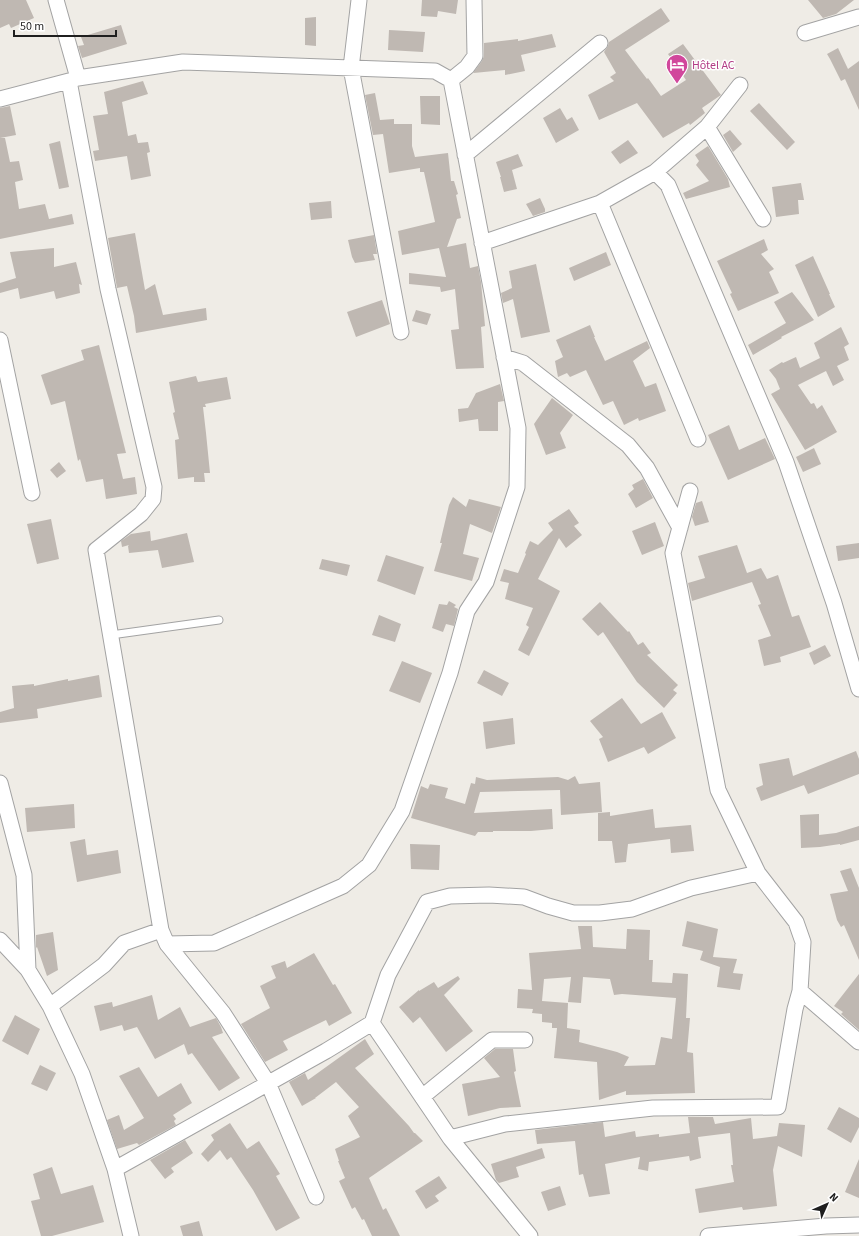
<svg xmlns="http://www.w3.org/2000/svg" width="859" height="1236" font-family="'Source Sans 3',sans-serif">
<rect width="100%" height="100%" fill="#efece6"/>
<path fill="#bfb8b2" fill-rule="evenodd" d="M 0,0 L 26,0 L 34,18 L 11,28 L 9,24 L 0,28 Z
M 422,0 L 458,0 L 456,14 L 438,11 L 437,17 L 421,16 Z
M 808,0 L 854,0 L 836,14 L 823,18 Z
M 661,8 L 670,21 L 625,50 L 647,79 L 648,78 L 661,96 L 686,80 L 668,54 L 683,44 L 721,95 L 702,108 L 705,113 L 690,125 L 689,123 L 663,138 L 637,103 L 599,120 L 588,95 L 614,81 L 610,77 L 616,73 L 604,52 L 608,46 L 609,42 Z
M 316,17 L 316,46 L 305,45 L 305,18 Z
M 121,25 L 127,44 L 82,58 L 78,46 L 84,45 L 81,37 Z
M 389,30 L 425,32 L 423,52 L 388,50 Z
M 552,34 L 556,47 L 521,55 L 525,71 L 505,75 L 505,70 L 473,73 L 482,61 L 484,56 L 484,43 L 518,39 L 518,41 Z
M 838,48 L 848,69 L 859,61 L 859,110 L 845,79 L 841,81 L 830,59 L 827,54 Z
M 143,81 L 148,94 L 122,102 L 128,136 L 136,134 L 138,143 L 148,142 L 150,152 L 147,153 L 151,176 L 131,180 L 127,156 L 95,161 L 93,151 L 99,150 L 93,116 L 108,114 L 104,92 Z
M 375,93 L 380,120 L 394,119 L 394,124 L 412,124 L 412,146 L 415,157 L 448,153 L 451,181 L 454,181 L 458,194 L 456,195 L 461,218 L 457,219 L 447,247 L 466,243 L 470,268 L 478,266 L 481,282 L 485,326 L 481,327 L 484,368 L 456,369 L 451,330 L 459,329 L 455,289 L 441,292 L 440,287 L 409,284 L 409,273 L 446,277 L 439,248 L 402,255 L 398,231 L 435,222 L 424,172 L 420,172 L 420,168 L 389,173 L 383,134 L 373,135 L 365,95 Z
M 420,96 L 440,96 L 440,125 L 421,124 Z
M 759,103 L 795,142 L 787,150 L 750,111 Z
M 10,106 L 16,135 L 0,138 L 5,138 L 10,162 L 19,161 L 23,180 L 15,182 L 19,209 L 45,204 L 49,219 L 72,214 L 74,224 L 0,239 L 0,108 Z
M 560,108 L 567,120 L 572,117 L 579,130 L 556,143 L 543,118 Z
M 730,130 L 742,144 L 733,152 L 723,135 Z
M 628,140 L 638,153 L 620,164 L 611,152 Z
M 60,141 L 69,187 L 59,189 L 49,144 Z
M 708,146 L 728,179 L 730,187 L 686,199 L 683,193 L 709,181 L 696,165 L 699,161 L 695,155 Z
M 518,154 L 523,166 L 512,170 L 517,189 L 504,192 L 500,177 L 501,177 L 496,162 Z
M 801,183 L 804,200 L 798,200 L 799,214 L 776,217 L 772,187 Z
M 540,198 L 545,209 L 545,212 L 533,216 L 526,204 Z
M 331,201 L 332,218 L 311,220 L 309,203 Z
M 135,233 L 145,290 L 155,284 L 163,315 L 206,308 L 207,320 L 136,333 L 134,316 L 127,286 L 117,288 L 108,238 Z
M 374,235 L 377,254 L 373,254 L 375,260 L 355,263 L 352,257 L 348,240 Z
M 764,239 L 768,250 L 761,254 L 774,269 L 769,272 L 779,293 L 738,311 L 730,294 L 732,293 L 717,261 Z
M 54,248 L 54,267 L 76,262 L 82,285 L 79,284 L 80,293 L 56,299 L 54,291 L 20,299 L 18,288 L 0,293 L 0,283 L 16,278 L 10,252 Z
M 606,252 L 611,265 L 574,281 L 569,268 Z
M 813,256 L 830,294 L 829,294 L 835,307 L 818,317 L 795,265 Z
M 536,264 L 550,332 L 521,338 L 513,299 L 503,303 L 501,293 L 512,288 L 509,271 Z
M 792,292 L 814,320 L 781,337 L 782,338 L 753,355 L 748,345 L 786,323 L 774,302 Z
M 382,300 L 390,324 L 356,337 L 347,312 Z
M 416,310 L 431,314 L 427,325 L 412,321 Z
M 590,325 L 595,337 L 594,337 L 605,361 L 647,341 L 650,348 L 633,361 L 645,387 L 656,383 L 666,411 L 639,421 L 638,418 L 624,425 L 613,401 L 603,405 L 586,370 L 570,377 L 567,373 L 558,377 L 555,361 L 563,357 L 556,340 Z
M 841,327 L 849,344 L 844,347 L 849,360 L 837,366 L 844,380 L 833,386 L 826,371 L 798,385 L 811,404 L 814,403 L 817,409 L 822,405 L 837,432 L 805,450 L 771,394 L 780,389 L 776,379 L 769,370 L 782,362 L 783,363 L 796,357 L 800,368 L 820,358 L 814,343 Z
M 99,345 L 126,453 L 117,454 L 123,479 L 135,477 L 137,494 L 106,499 L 103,479 L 86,482 L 80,459 L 78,461 L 65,401 L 51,405 L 41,375 L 84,360 L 81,350 Z
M 196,376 L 198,382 L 227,377 L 231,399 L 205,404 L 206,407 L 203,407 L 206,433 L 210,473 L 204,473 L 205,482 L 194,482 L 194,477 L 178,479 L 175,440 L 179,439 L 173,413 L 175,412 L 169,382 Z
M 500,384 L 504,401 L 498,402 L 498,431 L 479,431 L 478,419 L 459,422 L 458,409 L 468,408 L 476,393 Z
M 552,398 L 573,415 L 560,433 L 566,448 L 546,455 L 534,424 Z
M 729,425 L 739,450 L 765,438 L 775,459 L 728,480 L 708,435 Z
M 814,448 L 821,464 L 803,472 L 796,457 Z
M 59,462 L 66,471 L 57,478 L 50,470 Z
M 643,479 L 653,498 L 636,508 L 628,494 L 634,489 L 632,485 Z
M 453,497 L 466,507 L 469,499 L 501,507 L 492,533 L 470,524 L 463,554 L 479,558 L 472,581 L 434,571 L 442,543 L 440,543 L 449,505 Z
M 702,501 L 709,522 L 695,526 L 692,517 L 696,503 Z
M 569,509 L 579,523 L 574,526 L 582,535 L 566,548 L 559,538 L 538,579 L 560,591 L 529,656 L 518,650 L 529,627 L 526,625 L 533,608 L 505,599 L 509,583 L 500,581 L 504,569 L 518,573 L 526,554 L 525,553 L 530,541 L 538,545 L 553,530 L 548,523 Z
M 51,519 L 59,559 L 37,564 L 27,524 Z
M 655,522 L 664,546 L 642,555 L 632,531 Z
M 150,531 L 151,541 L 187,533 L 194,562 L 162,568 L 158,550 L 129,553 L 128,546 L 129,545 L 122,547 L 121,541 L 131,534 Z
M 859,543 L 859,558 L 838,561 L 836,546 Z
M 737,545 L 747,573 L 761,568 L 767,579 L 778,575 L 792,617 L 799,615 L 811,647 L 780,657 L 781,662 L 764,666 L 758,640 L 771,636 L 758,605 L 761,604 L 752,582 L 692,601 L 688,583 L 705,578 L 698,556 Z
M 386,555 L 424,567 L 415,595 L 377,581 Z
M 322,559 L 350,565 L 347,576 L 319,569 Z
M 449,601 L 456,605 L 454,607 L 458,609 L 454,626 L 446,624 L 443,632 L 432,628 L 439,604 L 447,605 Z
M 600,602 L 628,632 L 629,631 L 638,645 L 643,642 L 651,653 L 647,655 L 678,685 L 673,690 L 677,693 L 664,708 L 637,682 L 603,632 L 598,636 L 582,619 Z
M 379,615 L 401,624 L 395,642 L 372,635 Z
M 825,645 L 831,656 L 814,665 L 809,653 Z
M 402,661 L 432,673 L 420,703 L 389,691 Z
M 484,670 L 509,683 L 502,696 L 477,683 Z
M 99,675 L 102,697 L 37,709 L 38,718 L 0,723 L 0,712 L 14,708 L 12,686 L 34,684 L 34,686 L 68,679 L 68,681 Z
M 622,698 L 641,724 L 662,712 L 676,738 L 648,754 L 644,747 L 608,762 L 599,739 L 603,737 L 590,721 Z
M 513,718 L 515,744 L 486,749 L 483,722 Z
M 856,751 L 859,759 L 859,774 L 808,794 L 804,785 L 761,801 L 756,788 L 763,785 L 759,764 L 789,758 L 793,776 Z
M 575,776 L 579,784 L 600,782 L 602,812 L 561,815 L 560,790 L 480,792 L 474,813 L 552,809 L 553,829 L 531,831 L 493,831 L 493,832 L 478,832 L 475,836 L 411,818 L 421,786 L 428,789 L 430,784 L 448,788 L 445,798 L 465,804 L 471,783 L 475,784 L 476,777 L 487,780 L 558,777 L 568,780 Z
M 74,804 L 75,828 L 27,832 L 25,808 Z
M 653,809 L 655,828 L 691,825 L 694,851 L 671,853 L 670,839 L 628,844 L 626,862 L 615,863 L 612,841 L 598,841 L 598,813 L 610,812 L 610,816 Z
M 819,814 L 819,835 L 836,833 L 859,826 L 859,840 L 840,845 L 840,844 L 820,847 L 801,848 L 800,815 Z
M 85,839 L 87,855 L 118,850 L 121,873 L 77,882 L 70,842 Z
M 410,844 L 440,845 L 439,870 L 411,869 Z
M 851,868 L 859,888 L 859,960 L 844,925 L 841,927 L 837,920 L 830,894 L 848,891 L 840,871 Z
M 687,921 L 718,929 L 713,957 L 737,959 L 733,973 L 743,974 L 740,990 L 717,987 L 720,967 L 700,960 L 703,951 L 682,946 Z
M 578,926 L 592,926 L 593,947 L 626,949 L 627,929 L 650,930 L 649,960 L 653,960 L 652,982 L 672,983 L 673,973 L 688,974 L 686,1018 L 690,1018 L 687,1052 L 693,1053 L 695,1093 L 626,1095 L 626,1091 L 599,1100 L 597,1062 L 554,1058 L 557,1028 L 552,1028 L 552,1023 L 542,1022 L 542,1014 L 532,1013 L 533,1009 L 517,1008 L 518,989 L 532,990 L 529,953 L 581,949 ZM 571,977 L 568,1002 L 581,1003 L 583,977 L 610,979 L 614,995 L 622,994 L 676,998 L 672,1039 L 661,1037 L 655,1065 L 624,1066 L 629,1057 L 617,1052 L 579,1042 L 580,1030 L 567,1028 L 568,1003 L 542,1001 L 544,979 Z
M 53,932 L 58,970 L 47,976 L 37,947 L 36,948 L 36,935 Z
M 314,953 L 333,985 L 335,984 L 352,1013 L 329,1026 L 326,1020 L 283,1041 L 288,1050 L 265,1062 L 241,1024 L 270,1008 L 260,986 L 276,978 L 271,966 L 285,961 L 287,968 Z
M 859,974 L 859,1030 L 841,1014 L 843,1012 L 834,1006 Z
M 458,976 L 460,979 L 444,995 L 473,1031 L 446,1052 L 420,1017 L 413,1023 L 399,1007 L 419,990 L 419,991 L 434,982 L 438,988 Z
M 152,995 L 158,1020 L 180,1007 L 190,1027 L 216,1018 L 221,1027 L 223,1033 L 212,1037 L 240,1078 L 219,1091 L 192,1053 L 188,1055 L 184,1044 L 155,1059 L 137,1027 L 124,1031 L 122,1025 L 100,1031 L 94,1006 L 112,1002 L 113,1007 Z
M 15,1015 L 40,1029 L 28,1055 L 2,1041 Z
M 365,1039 L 374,1054 L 355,1068 L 409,1126 L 414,1133 L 415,1133 L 423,1141 L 369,1178 L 383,1210 L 386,1208 L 400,1236 L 372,1236 L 364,1219 L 362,1220 L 355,1207 L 352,1209 L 339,1181 L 345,1178 L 338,1161 L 339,1161 L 335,1149 L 360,1137 L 348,1116 L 359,1107 L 336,1082 L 315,1098 L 316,1098 L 302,1106 L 289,1082 L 305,1073 L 308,1080 Z
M 495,1049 L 513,1049 L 516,1071 L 514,1072 L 521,1107 L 500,1108 L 468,1116 L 462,1084 L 500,1077 L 484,1058 Z
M 40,1065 L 56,1073 L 47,1091 L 31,1084 Z
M 139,1067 L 158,1097 L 181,1083 L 192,1103 L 173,1115 L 176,1119 L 174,1121 L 176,1125 L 139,1145 L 137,1143 L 117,1149 L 107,1120 L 119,1115 L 124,1130 L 144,1118 L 119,1076 Z
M 839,1107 L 859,1118 L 859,1127 L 851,1143 L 827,1129 Z
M 688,1117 L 713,1117 L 715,1124 L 751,1118 L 753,1139 L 777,1136 L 779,1123 L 805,1125 L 802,1157 L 778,1146 L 773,1170 L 777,1206 L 743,1210 L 742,1207 L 699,1213 L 695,1189 L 734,1182 L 731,1165 L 733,1165 L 730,1133 L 698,1137 L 701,1158 L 690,1161 L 689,1156 L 649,1162 L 648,1171 L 638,1169 L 640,1157 L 605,1164 L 610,1194 L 589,1197 L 583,1174 L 579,1175 L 575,1141 L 537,1144 L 535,1130 L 603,1122 L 605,1137 L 635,1131 L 636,1137 L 659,1134 L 659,1137 L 690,1133 Z
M 230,1123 L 247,1149 L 259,1141 L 280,1174 L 276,1176 L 300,1218 L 276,1231 L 253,1190 L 231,1157 L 227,1160 L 220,1150 L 208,1162 L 201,1154 L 214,1140 L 211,1135 Z
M 185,1140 L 193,1153 L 171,1168 L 174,1172 L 165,1179 L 150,1160 Z
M 542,1148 L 545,1158 L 516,1167 L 519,1177 L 499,1183 L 496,1180 L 491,1164 Z
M 859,1159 L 859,1198 L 845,1192 Z
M 52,1167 L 61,1194 L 93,1185 L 104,1222 L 52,1236 L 41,1236 L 31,1201 L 40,1199 L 33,1174 Z
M 439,1176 L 447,1188 L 435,1196 L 439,1201 L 426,1209 L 415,1191 Z
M 560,1186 L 566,1205 L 548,1211 L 541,1192 Z
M 199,1221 L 203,1236 L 183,1236 L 180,1226 Z"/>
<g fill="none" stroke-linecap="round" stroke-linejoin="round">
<g stroke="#a3a3a3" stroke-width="9">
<path id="service" d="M 111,635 L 219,620"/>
</g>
<g stroke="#a3a3a3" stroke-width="17">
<path id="minor" d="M 56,0 L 78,78
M 359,0 L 351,68 L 401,332
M 805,33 L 859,17
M 451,80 L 467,67 L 475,56 L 474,0
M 0,99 L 69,81 L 78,78 L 183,62 L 435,71 L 451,80 L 518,428 L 517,487 L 486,582 L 467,611 L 450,673 L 402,811 L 369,865 L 343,886 L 214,943 L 167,944 L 161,930 L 96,550 L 141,514 L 153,499 L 154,487 L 108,289 L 69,81
M 707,127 L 763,219
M 465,155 L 600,43
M 655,172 L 668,185 L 786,462 L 834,603 L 859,689
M 600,203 L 698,439
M 482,243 L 600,203 L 655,172 L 707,127 L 740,85
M 0,340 L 32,493
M 504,357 L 523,363 L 628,445 L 647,468 L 680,528
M 690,491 L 673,553 L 718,790 L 758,873 L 796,922 L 803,942 L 800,991 L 859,1042
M 0,783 L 24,875 L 28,970
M 0,940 L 28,970 L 50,1006 L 82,1074 L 115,1169 L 131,1236
M 167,944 L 223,1013 L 268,1083 L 316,1197
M 50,1006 L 104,965 L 124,943 L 161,930
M 372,1023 L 450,1138 L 530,1236
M 422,1097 L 492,1040 L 525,1040
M 450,1138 L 505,1124 L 653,1108 L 778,1107 L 795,1009 L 800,991
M 115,1169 L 326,1051 L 372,1023 L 388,975 L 427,902 L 450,896 L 489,895 L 524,897 L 548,906 L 573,913 L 600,913 L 632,909 L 691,888 L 758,873
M 708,1236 L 826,1226 L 859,1225"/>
</g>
<use href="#service" stroke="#fff" stroke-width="7"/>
<use href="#minor" stroke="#fff" stroke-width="15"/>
</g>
<defs>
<g id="hotel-pin" transform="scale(1.15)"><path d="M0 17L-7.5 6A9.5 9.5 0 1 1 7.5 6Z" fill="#d1479c" stroke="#fff"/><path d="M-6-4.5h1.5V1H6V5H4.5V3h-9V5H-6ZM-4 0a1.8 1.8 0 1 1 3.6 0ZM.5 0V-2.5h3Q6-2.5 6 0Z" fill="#fff"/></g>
</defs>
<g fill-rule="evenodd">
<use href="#hotel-pin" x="677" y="65"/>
</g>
<g text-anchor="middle" stroke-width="3" stroke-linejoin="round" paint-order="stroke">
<g font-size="12" fill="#b23c85" stroke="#fff" text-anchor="start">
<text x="692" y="69">Hôtel AC</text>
</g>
</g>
<g transform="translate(827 1204) rotate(45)" stroke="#ffffff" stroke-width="3" paint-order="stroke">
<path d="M0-3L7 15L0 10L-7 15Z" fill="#1f1f1f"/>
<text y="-6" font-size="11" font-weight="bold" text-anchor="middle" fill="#1f1f1f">N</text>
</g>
<path d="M14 30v6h102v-6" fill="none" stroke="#1f1f1f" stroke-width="2"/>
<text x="20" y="30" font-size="12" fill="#1f1f1f" stroke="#ffffff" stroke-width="3" paint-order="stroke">50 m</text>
</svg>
